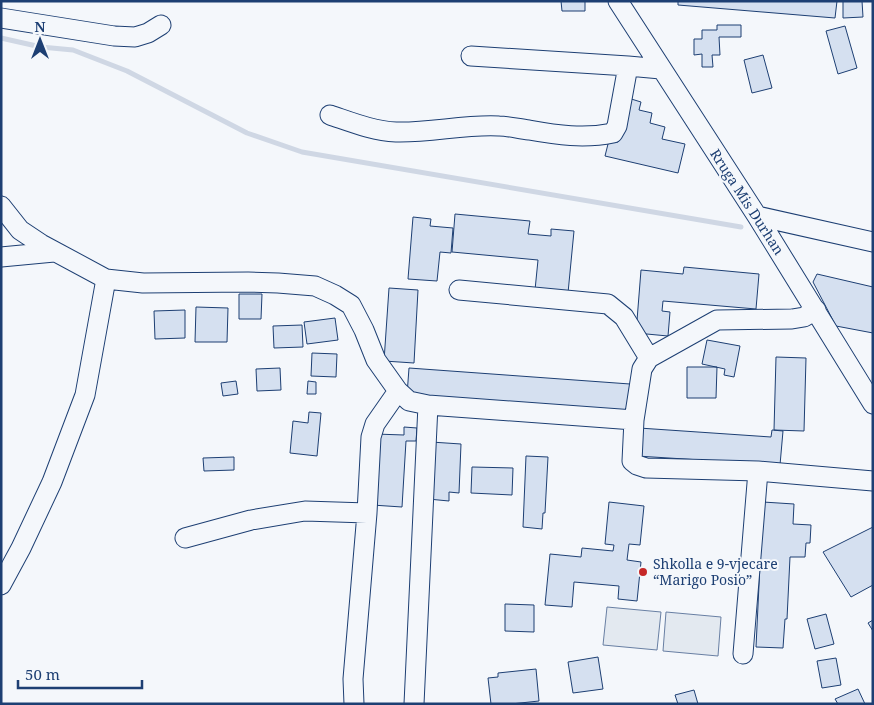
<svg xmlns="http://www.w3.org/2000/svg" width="874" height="705" font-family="'Noto Serif',serif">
<rect width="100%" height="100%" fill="#f4f7fb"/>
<path fill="#e3e9f0" stroke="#687fa3" d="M 607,607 L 661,612 L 657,650 L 603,645 Z
M 666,612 L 721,617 L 718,656 L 663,651 Z"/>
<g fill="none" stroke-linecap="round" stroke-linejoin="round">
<path stroke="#cfd7e4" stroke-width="5" d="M 1,38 L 41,47 L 73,50 L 127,71 L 247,133 L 302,152 L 741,227"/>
</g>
<path fill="#d5e0f0" stroke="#1d3f73" d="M 561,1 L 585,1 L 585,11 L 562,11 Z
M 678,1 L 837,1 L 835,18 L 678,5 Z
M 843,1 L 862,1 L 863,17 L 843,18 Z
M 717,25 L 741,25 L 741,37 L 719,37 L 720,55 L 712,55 L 713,67 L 702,67 L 702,54 L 694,55 L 694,39 L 702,39 L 702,30 L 717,30 Z
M 845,26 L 857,68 L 838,74 L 826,31 Z
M 763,55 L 772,88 L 752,93 L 744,60 Z
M 628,98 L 641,102 L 639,110 L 652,113 L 650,123 L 665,127 L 662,139 L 685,144 L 678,173 L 605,156 L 609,140 L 618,142 Z
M 455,214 L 530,221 L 528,234 L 551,236 L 551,229 L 574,231 L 568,293 L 535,290 L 538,260 L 452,252 Z
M 413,217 L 431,219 L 430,226 L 453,228 L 451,253 L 440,252 L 437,281 L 408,279 Z
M 684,267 L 759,274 L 756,309 L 663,301 L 662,311 L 670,312 L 668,336 L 636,333 L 641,270 L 683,274 Z
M 817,274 L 873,287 L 873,333 L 836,326 L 813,282 Z
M 389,288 L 418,290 L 414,363 L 384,361 Z
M 239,294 L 262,294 L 261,319 L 239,319 Z
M 196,307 L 228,308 L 227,342 L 195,342 Z
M 185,310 L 185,338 L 155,339 L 154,311 Z
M 335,318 L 338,340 L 307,344 L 304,322 Z
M 302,325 L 303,347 L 274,348 L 273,326 Z
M 707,340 L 740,346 L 734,377 L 724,375 L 725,369 L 702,364 Z
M 312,353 L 337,354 L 336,377 L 311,376 Z
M 776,357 L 806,358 L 804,431 L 774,430 Z
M 687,367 L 717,367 L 716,398 L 687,398 Z
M 280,368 L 281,390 L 257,391 L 256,369 Z
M 409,368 L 630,384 L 628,411 L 407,395 Z
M 236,381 L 238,394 L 223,396 L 221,383 Z
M 308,381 L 316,382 L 316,394 L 307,394 Z
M 309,412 L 321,413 L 317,456 L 290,453 L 293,421 L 308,423 Z
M 404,427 L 417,428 L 416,441 L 406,441 L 402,507 L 372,505 L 375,434 L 404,435 Z
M 639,428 L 771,437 L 772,430 L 783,431 L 780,465 L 637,456 Z
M 431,442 L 461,444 L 459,493 L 449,492 L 449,501 L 428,499 Z
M 526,456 L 548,457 L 545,513 L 543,513 L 542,529 L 523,527 Z
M 234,457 L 234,470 L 204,471 L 203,458 Z
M 472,467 L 513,468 L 512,495 L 471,493 Z
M 609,502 L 644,506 L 640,545 L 629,544 L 627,560 L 641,562 L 637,601 L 618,599 L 619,586 L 574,582 L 572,607 L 545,605 L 550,554 L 581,557 L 582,548 L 613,551 L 614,545 L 605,544 Z
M 763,502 L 794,504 L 793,524 L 811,525 L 810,543 L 806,543 L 805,557 L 790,557 L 787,619 L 785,619 L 783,648 L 756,647 Z
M 873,527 L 873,585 L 851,597 L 823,552 Z
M 505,604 L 534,605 L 534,632 L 505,631 Z
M 826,614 L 834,644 L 815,649 L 807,619 Z
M 873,620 L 873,631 L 868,623 Z
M 598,657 L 603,689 L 573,693 L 568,662 Z
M 836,658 L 841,685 L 822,688 L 817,661 Z
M 536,669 L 539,701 L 511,704 L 491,704 L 488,678 L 498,677 L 498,673 Z
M 858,689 L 865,704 L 838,704 L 835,699 Z
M 694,690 L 698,704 L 678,704 L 675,695 Z"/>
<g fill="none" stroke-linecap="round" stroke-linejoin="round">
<g stroke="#1d3f73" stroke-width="21">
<path id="minor" d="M 618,1 L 757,216 L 873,404
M 1,18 L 114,36 L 135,37 L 148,33 L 161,25
M 471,56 L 628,66
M 330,115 C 351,122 373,131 396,132 C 431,133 465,124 499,126 C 509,126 519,129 529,130 C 557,135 584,139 613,133 L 617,126 L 628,66 L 661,69
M 1,206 L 20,230 L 41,244 L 106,279 L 143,283 L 248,282 L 278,283 L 315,286 L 335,295 L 351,305 L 364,330 L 376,360 L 398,391 L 409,401 L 428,405 L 634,420
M 757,216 L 873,242
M 1,257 L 54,252
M 459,290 L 608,304 L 624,317 L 649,358
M 816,310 L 804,317 L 792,319 L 717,320 L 649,358 L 642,369 L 634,420 L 632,461 L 637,465 L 646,468 L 758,471 L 873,481
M 185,538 L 251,520 L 305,511 L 367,513
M 1,585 L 21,548 L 52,482 L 85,395 L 106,279
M 743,654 L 758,471
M 354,704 L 353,679 L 367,513 L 371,437 L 375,424 L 398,391
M 414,704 L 428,405"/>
</g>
<use href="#minor" stroke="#f4f7fb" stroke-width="19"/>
</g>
<circle fill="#c62828" stroke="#f4f7fb" stroke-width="2" cx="643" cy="572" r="5"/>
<g text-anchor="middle" stroke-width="4" stroke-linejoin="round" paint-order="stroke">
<g font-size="14" fill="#1d3f73" stroke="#f4f7fb">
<text transform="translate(747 202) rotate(57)" y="5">Rruga Mis Durhan</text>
</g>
<g font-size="14" fill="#1d3f73" stroke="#f4f7fb" text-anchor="start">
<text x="653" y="569">Shkolla e 9-vjecare<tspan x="653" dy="16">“Marigo Posio”</tspan></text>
</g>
</g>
<rect width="874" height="705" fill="none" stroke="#1d3f73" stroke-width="5"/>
<g transform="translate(40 40)" stroke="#f4f7fb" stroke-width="4" paint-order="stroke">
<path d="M0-4L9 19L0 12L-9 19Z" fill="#1d3f73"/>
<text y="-8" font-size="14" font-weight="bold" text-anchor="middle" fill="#1d3f73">N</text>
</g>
<path d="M18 680v8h124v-8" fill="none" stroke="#1d3f73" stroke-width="2.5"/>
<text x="25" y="680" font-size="15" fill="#1d3f73" stroke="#f4f7fb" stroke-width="4" paint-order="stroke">50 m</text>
</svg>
